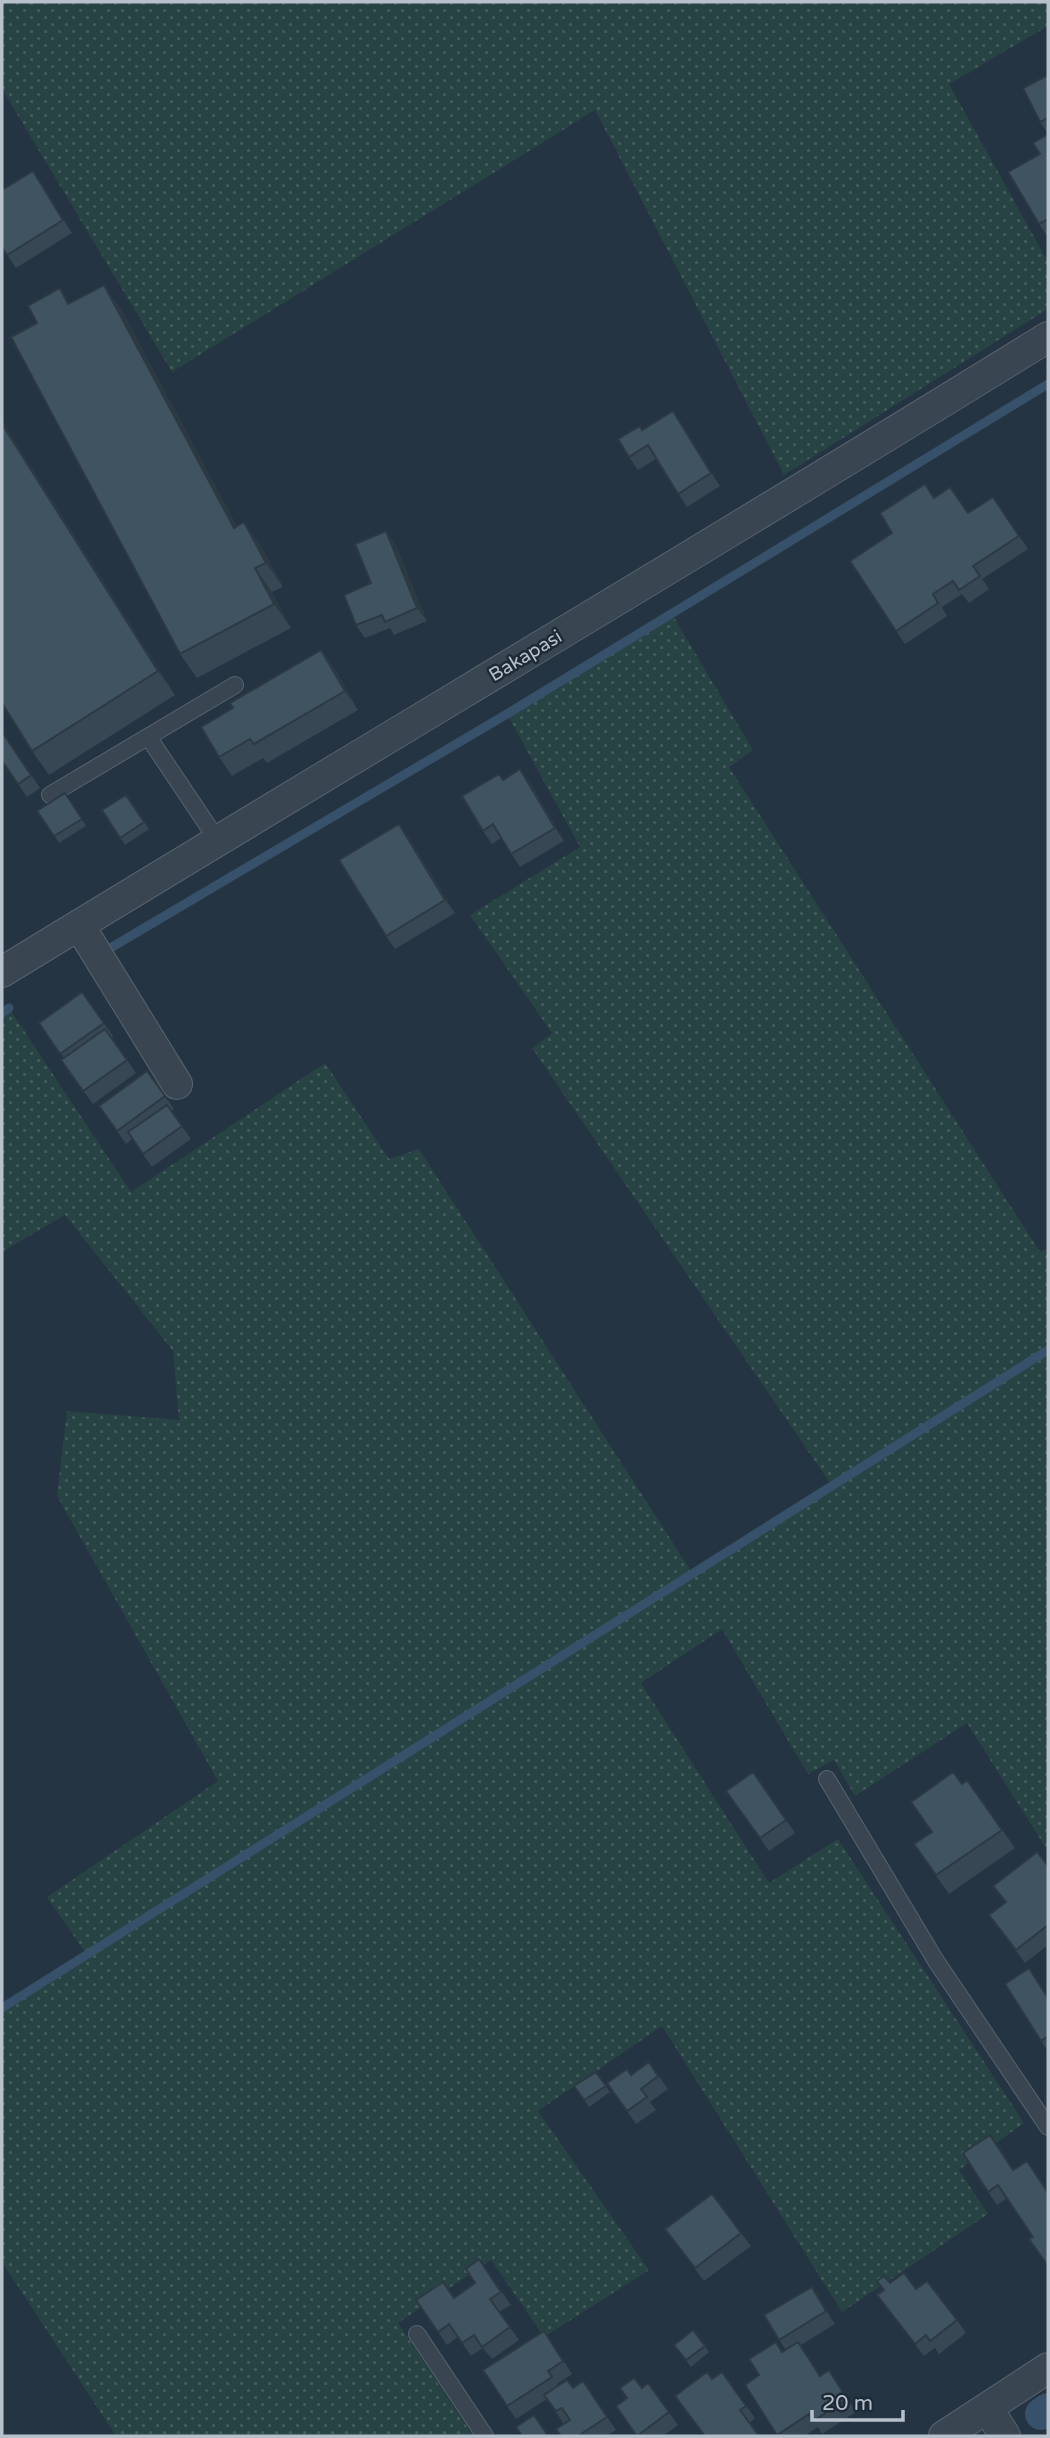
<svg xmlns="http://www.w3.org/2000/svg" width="1050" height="2438" font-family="'Varela Round',sans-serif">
<defs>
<pattern id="grass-dots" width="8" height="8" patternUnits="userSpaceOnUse" patternTransform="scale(1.75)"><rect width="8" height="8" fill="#274343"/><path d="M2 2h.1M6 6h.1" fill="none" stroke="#445c5d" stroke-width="1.8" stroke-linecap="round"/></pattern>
</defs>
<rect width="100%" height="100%" fill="#253442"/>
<path fill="url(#grass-dots)" d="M 2,2 L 1048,2 L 1048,26 L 949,84 L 1048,262 L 1048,309 L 784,475 L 595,110 L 172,372 L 2,89 Z
M 672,614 L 753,750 L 729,767 L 1040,1252 L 1048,1248 L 1048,1846 L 1046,1848 L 967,1723 L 855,1796 L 834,1760 L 808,1774 L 722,1629 L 641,1683 L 769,1883 L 838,1839 L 1024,2123 L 959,2170 L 988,2214 L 842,2312 L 662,2026 L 538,2111 L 649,2270 L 544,2337 L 491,2260 L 398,2323 L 473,2436 L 116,2436 L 2,2262 L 2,2008 L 87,1955 L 47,1897 L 218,1781 L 57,1496 L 67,1411 L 179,1420 L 173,1351 L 65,1215 L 2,1252 L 2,1013 L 9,1008 L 131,1192 L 325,1063 L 389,1159 L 419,1149 L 693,1574 L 832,1486 L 532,1048 L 552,1033 L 470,915 L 580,847 L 507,714 Z"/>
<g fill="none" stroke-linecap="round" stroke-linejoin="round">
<path stroke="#38516a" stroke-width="9" d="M 107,950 L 507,714 L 1048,384
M 2,1013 L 9,1008
M 2,2008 L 1048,1350
M 1041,2414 L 1048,2426"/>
<path stroke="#38516a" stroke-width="32" d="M 1041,2414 L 1048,2409"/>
<g stroke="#57646f" stroke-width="18">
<path id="lane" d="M 149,738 L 218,841
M 50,795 L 235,685
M 827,1779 L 936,1961 L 1048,2127
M 417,2334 L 485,2436"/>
</g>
<g stroke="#57646f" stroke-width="32">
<path id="street" d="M 79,925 L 177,1084
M 2,972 C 350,759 701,552 1048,337
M 988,2409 L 1005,2436
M 944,2436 L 1048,2368"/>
</g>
<use href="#lane" stroke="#394652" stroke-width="16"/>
<use href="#street" stroke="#394652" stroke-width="30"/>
</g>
<path fill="#374753" d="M 1048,75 L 1048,134 L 1040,122 Z
M 1048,134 L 1048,238 L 1039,224 Z
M 42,184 L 72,233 L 16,268 L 2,247 Z
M 70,303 L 121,309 L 237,527 L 244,522 L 261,546 L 283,587 L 272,592 L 291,628 L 197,678 L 180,654 Z
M 2,421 L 175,695 L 49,775 L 32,751 L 2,703 Z
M 682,424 L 720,486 L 687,507 L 656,459 L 638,470 L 629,457 L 643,430 Z
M 935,497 L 968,513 L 993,497 L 1028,549 L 982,579 L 989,589 L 969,603 L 962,594 L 942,607 L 947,616 L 905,644 L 896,631 L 892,533 Z
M 386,531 L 395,544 L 427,621 L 394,635 L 390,628 L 365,638 L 356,625 L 371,583 Z
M 321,650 L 335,669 L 358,710 L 267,763 L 263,758 L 232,776 L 219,757 L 233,708 Z
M 2,732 L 40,788 L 27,797 L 2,761 Z
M 520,769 L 530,782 L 564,841 L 520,867 L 501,838 L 492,844 L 483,831 L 503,780 Z
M 65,793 L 86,826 L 59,843 L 37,811 Z
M 126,795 L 149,829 L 125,845 L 102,810 Z
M 408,836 L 455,913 L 395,949 L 386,936 Z
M 82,992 L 113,1036 L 112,1038 L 136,1073 L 93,1104 L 61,1060 L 64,1058 L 39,1023 Z
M 147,1071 L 174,1109 L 171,1111 L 191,1139 L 152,1167 L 132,1139 L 126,1144 L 99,1106 Z
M 753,1772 L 795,1833 L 769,1851 L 726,1791 Z
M 967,1780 L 1015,1848 L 949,1894 L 914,1844 L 932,1832 L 962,1784 Z
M 1048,1866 L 1048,1945 L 1025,1963 L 989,1915 L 1005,1903 L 993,1886 Z
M 1048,1996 L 1048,2051 L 1041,2041 Z
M 649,2062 L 668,2089 L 650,2102 L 656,2110 L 636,2124 L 607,2083 L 631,2075 Z
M 596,2072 L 610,2092 L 589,2107 L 574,2086 Z
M 990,2135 L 1033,2237 L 1007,2198 L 997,2205 L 988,2192 Z
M 665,2229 L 741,2233 L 751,2246 L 704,2281 Z
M 479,2259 L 511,2305 L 499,2312 L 519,2340 L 492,2359 L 483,2348 L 471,2356 L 458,2337 L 447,2345 L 416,2300 L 454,2298 L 475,2283 Z
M 890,2283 L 916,2289 L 957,2320 L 966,2333 L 939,2354 L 935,2348 L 924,2356 L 877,2295 Z
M 821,2300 L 835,2324 L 801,2345 L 820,2376 L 829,2370 L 856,2412 L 822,2434 L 818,2427 L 804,2436 L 778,2436 L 745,2385 L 759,2375 L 776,2342 L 783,2352 L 786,2350 L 779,2340 Z
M 693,2330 L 709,2352 L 691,2367 L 674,2345 Z
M 544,2331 L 572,2374 L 557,2384 L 558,2386 L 573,2388 L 583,2381 L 616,2430 L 606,2436 L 561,2436 L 564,2424 L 547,2399 L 516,2419 L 507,2406 Z
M 722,2372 L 755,2418 L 749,2423 L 712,2379 Z
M 648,2383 L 678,2425 L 663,2436 L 637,2436 L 616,2406 Z"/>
<path fill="#2d3a44" d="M 33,171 L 42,184 L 72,233 L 63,220 Z
M 104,285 L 121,309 L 251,552 L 234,528 Z
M 673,411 L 682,424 L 720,486 L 711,473 Z
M 2,421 L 175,695 L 158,671 L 2,424 Z
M 244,522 L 261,546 L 283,587 L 266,563 Z
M 386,531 L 395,544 L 427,621 L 417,608 Z
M 255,568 L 272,592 L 291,628 L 274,604 Z
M 321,650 L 335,669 L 358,710 L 345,691 Z
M 520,769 L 530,782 L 564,841 L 555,828 Z
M 399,824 L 408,836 L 455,913 L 445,900 Z
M 812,2287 L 821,2300 L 835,2324 L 826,2311 Z"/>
<path fill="#405361" stroke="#2d3a44" stroke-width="2" d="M 1048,75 L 1048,118 L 1040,122 L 1023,88 Z
M 1048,134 L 1048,219 L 1039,224 L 1008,172 L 1040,154 L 1033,143 Z
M 33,171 L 63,220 L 7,255 L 2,247 L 2,190 Z
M 104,285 L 234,528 L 244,522 L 266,563 L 255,568 L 274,604 L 180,654 L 11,337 L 37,323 L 28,306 L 60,288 L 68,304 Z
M 673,411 L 711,473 L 678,494 L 648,445 L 629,457 L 618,439 L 640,426 L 642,430 Z
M 2,424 L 158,671 L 32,751 L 2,703 Z
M 925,484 L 934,498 L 950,487 L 968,513 L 993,497 L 1019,536 L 973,566 L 980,576 L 959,590 L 953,581 L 933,594 L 938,603 L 896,631 L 850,561 L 892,533 L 880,513 Z
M 386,531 L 417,608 L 385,622 L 382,615 L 356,625 L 344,595 L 371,583 L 355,544 Z
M 321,650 L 345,691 L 254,744 L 250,739 L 219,757 L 201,727 L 233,708 L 230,703 Z
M 2,732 L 31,775 L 18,784 L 2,761 Z
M 520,769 L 555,828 L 511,854 L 493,824 L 483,831 L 462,796 L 499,774 L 503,780 Z
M 65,793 L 82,819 L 54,836 L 37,811 Z
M 126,795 L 144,822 L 120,838 L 102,810 Z
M 399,824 L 445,900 L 386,936 L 339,860 Z
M 82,992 L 104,1023 L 60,1054 L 39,1023 Z
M 105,1029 L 127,1060 L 83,1091 L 61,1060 Z
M 147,1071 L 165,1096 L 117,1131 L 99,1106 Z
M 167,1105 L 182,1126 L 143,1154 L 128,1132 Z
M 753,1772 L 786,1820 L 760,1838 L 726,1791 Z
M 953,1772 L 962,1784 L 967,1780 L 1002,1830 L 936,1875 L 914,1844 L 932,1832 L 911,1802 Z
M 1037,1852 L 1048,1866 L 1048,1925 L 1016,1950 L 989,1915 L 1006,1902 L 993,1886 Z
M 1029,1968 L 1048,1998 L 1048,2036 L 1041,2041 L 1005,1984 Z
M 649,2062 L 658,2076 L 641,2089 L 647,2097 L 627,2111 L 607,2083 L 627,2069 L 631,2075 Z
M 596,2072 L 606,2086 L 584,2100 L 574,2086 Z
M 990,2135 L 1013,2170 L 1027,2161 L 1048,2193 L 1048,2266 L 1029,2239 L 1033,2237 L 998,2185 L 988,2192 L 963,2153 Z
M 712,2194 L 741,2233 L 695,2268 L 665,2229 Z
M 479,2259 L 501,2292 L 490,2299 L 510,2327 L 482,2347 L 474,2335 L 462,2343 L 449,2324 L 438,2332 L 416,2300 L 443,2282 L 454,2298 L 475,2283 L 466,2269 Z
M 904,2273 L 916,2289 L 927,2281 L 957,2320 L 930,2341 L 926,2335 L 915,2344 L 877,2295 L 884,2290 L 877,2281 L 884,2276 L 890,2283 Z
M 812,2287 L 826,2311 L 779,2340 L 764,2315 Z
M 693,2330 L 705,2346 L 686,2360 L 674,2345 Z
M 544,2331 L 563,2361 L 548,2371 L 552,2377 L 507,2406 L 483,2370 Z
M 776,2342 L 782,2352 L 798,2342 L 820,2376 L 829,2370 L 847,2399 L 813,2421 L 809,2414 L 777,2435 L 745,2385 L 759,2375 L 749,2359 Z
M 707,2372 L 712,2379 L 722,2372 L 746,2406 L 740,2410 L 759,2436 L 705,2436 L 675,2396 Z
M 634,2378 L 642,2388 L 648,2383 L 669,2412 L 637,2436 L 616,2406 L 627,2398 L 620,2388 Z
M 567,2380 L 573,2388 L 583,2381 L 607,2417 L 578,2436 L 561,2436 L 556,2429 L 570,2420 L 562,2408 L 556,2411 L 544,2395 Z
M 534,2415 L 548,2436 L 522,2436 L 516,2427 Z"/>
<g text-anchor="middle" stroke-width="5" stroke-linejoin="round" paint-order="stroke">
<g font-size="19" fill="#b6c1cc" stroke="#1e2b37">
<text transform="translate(525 655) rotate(-31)" y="7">Bakapasi</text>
</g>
</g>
<rect width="1050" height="2438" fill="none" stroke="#b6c1cc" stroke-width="7"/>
<path d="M812 2410v10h91v-10" fill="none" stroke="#b6c1cc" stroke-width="3.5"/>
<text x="822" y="2410" font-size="21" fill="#b6c1cc" stroke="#1e2b37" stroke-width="5" paint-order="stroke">20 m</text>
</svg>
